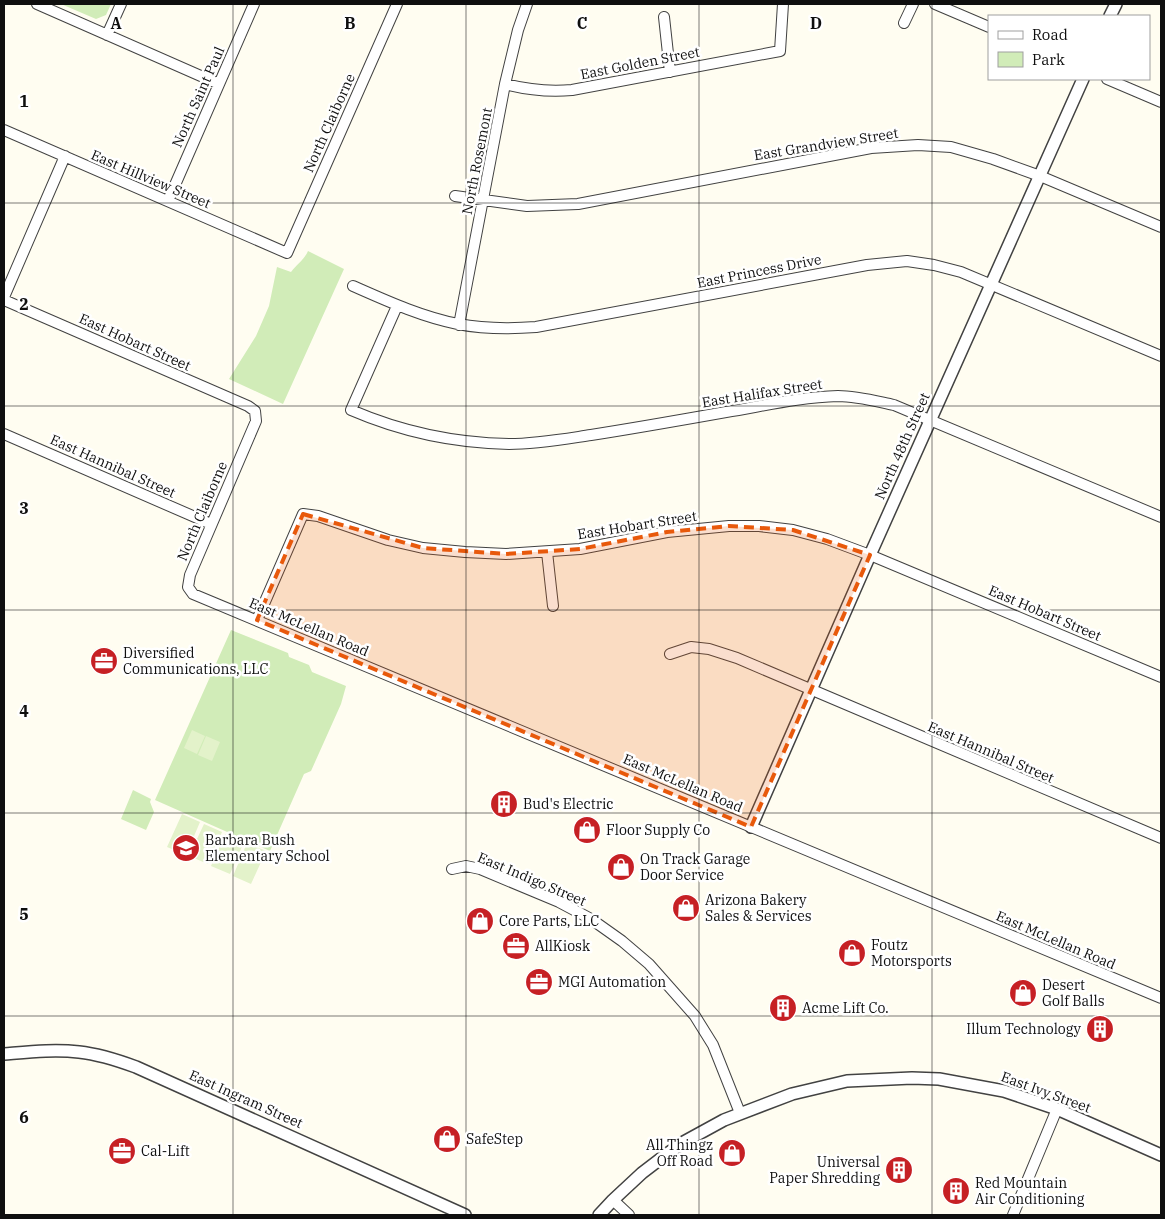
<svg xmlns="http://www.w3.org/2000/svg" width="1165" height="1219" font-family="'IBM Plex Serif',serif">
<rect width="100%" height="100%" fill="#fffdf1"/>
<path fill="#d1ecb8" d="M 61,4 L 111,4 L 106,15 L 96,19 Z
M 308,251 L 344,269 L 283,404 L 229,379 L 256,336 L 269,306 L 277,267 L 291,272 C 297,264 304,260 308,251 Z
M 231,630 L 288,653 L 289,657 L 309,665 L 312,672 L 346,686 L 341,704 L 311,771 L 304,774 L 270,851 L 155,800 Z
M 133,790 L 151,799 L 150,802 L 154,812 L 146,830 L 121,819 Z"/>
<path fill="#e3f2ca" d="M 192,730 L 205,736 L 197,754 L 184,748 Z
M 206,736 L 220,742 L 212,761 L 198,755 Z
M 182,814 L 200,822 L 186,855 L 167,847 Z
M 204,824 L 222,832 L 208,864 L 189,856 Z
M 225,834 L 244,842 L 230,874 L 211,866 Z
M 247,843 L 266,851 L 251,884 L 233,876 Z"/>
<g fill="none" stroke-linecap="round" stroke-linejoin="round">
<g stroke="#424242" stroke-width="12">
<path id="minor" d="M 37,4 L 219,84
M 935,4 L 989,27
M 664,17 L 670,72
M 904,23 L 913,4
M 107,35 L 121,4
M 1107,79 L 1161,102
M 505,84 C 528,90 549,92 572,90 L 780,51 L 783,4
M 4,130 L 287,253 L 397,4
M 455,196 L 527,206 L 578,204 L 871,148 L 918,145 L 951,147 L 993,159 L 1040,176 L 1161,227
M 168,201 L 254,4
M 353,286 C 387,301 422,317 458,324 C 484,329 510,329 536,327 L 867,265 L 907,261 L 934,265 L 961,272 L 1161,356
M 4,297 L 65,156
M 4,300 L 248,406 L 255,411 L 256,421 L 190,575 L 188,587 L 193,594 L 1161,998
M 397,306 L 351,410 C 402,432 454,443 509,444 C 536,444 564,439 591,435 C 636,428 681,420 726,412 C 763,406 800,397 838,396 C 857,396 875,401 894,405 L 1161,517
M 459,325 L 505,84 L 518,30 L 527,4
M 4,434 L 211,524
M 547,552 L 553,606
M 257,620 L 303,514 L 318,516 L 388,540 L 423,548 L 465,552 L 506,554 L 580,549 L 667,532 L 729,526 L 759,526 L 793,530 L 827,539 L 870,555 L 1161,677
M 670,654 L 691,647 L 709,649 L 737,658 L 1161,838
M 452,869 L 466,866 L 480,869 L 559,902 L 591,919 L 622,941 L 649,964 L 695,1016 L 713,1045 L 740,1113
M 613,1200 L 629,1215
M 1013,1215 L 1057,1109"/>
</g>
<g stroke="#424242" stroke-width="14">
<path id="tertiary" d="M 1110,16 L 1116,4
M 751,827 L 870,555 L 1083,79
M 4,1054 C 28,1052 54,1049 79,1052 C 98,1054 117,1060 136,1067 L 465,1215
M 599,1215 L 613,1200 L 642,1173 L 659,1160 L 682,1143 L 724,1120 L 792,1094 L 847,1081 L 912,1078 L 939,1079 L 1004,1091 L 1057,1109 L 1161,1155"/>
</g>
<use href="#minor" stroke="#fff" stroke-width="10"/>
<use href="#tertiary" stroke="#fff" stroke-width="11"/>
</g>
<path fill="#e8590c" fill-opacity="0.2" stroke="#e8590c" stroke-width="4" stroke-dasharray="10 6" stroke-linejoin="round" d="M 303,514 L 423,548 L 506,554 L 580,549 L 667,532 L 729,526 L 793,530 L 870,555 L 751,827 L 257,620 Z"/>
<path fill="none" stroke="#0f0f0f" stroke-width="1" stroke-opacity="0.55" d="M 233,4 L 233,1215M 466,4 L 466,1215M 699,4 L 699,1215M 932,4 L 932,1215M 4,203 L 1161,203M 4,406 L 1161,406M 4,610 L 1161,610M 4,813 L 1161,813M 4,1016 L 1161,1016"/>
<defs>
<g id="office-disc" transform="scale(1.4375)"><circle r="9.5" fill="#c62024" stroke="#fff"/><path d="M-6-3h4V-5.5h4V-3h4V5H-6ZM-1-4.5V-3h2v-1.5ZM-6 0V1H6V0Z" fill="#fff"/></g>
<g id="building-disc" transform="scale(1.4375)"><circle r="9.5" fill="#c62024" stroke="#fff"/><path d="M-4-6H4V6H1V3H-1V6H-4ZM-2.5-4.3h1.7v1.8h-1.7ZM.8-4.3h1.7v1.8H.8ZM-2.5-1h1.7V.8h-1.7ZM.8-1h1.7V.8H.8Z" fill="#fff"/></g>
<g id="shop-disc" transform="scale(1.4375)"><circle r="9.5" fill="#c62024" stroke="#fff"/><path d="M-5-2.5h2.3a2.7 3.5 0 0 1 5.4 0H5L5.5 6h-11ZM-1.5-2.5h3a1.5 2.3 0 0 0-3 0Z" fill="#fff"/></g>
<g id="school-disc" transform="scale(1.4375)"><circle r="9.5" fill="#c62024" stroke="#fff"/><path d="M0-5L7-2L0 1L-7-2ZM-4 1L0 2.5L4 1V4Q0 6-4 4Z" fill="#fff"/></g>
</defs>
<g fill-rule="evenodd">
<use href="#office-disc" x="104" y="661"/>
<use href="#building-disc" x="504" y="804"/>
<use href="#shop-disc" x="587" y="830"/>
<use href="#school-disc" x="186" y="848"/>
<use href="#shop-disc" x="621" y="867"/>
<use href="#shop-disc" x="686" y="908"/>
<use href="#shop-disc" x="480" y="921"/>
<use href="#office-disc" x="516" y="946"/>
<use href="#shop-disc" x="852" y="953"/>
<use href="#office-disc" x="539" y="982"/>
<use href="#shop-disc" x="1023" y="993"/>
<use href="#building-disc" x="783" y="1008"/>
<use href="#building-disc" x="1100" y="1029"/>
<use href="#shop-disc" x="447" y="1139"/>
<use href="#office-disc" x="122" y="1151"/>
<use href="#shop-disc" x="732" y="1153"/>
<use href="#building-disc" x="899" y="1170"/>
<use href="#building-disc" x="956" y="1191"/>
</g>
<g text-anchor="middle" stroke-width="5" stroke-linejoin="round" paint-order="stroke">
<g font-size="14" fill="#0f0f0f" stroke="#fff">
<text transform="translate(640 63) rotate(-11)" y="5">East Golden Street</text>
<text transform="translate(198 97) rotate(-66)" y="5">North Saint Paul</text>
<text transform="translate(329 123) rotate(-66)" y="5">North Claiborne</text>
<text transform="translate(826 144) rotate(-9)" y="5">East Grandview Street</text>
<text transform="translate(477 161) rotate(-79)" y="5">North Rosemont</text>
<text transform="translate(151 179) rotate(23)" y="5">East Hillview Street</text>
<text transform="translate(759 271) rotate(-11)" y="5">East Princess Drive</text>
<text transform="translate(135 342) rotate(24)" y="5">East Hobart Street</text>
<text transform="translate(762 393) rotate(-9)" y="5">East Halifax Street</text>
<text transform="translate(902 446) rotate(-66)" y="5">North 48th Street</text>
<text transform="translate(113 466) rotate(24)" y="5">East Hannibal Street</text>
<text transform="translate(202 511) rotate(-67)" y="5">North Claiborne</text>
<text transform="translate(637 525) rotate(-9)" y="5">East Hobart Street</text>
<text transform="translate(1045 613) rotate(23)" y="5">East Hobart Street</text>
<text transform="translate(309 627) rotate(23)" y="5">East McLellan Road</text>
<text transform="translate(991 752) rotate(23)" y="5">East Hannibal Street</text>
<text transform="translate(683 783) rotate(23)" y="5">East McLellan Road</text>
<text transform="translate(532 879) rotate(23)" y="5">East Indigo Street</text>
<text transform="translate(1056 940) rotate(23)" y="5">East McLellan Road</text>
<text transform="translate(1046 1092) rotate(20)" y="5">East Ivy Street</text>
<text transform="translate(246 1099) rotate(24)" y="5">East Ingram Street</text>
</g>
<g font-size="14" fill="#0f0f0f" stroke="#fff" text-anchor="start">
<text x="123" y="658">Diversified<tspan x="123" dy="16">Communications, LLC</tspan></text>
<text x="523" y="809">Bud's Electric</text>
<text x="606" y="835">Floor Supply Co</text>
<text x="205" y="845">Barbara Bush<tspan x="205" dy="16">Elementary School</tspan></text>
<text x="640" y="864">On Track Garage<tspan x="640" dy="16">Door Service</tspan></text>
<text x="705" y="905">Arizona Bakery<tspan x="705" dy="16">Sales &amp; Services</tspan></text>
<text x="499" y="926">Core Parts, LLC</text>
<text x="871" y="950">Foutz<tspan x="871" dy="16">Motorsports</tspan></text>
<text x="535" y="951">AllKiosk</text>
<text x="558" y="987">MGI Automation</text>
<text x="1042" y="990">Desert<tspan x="1042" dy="16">Golf Balls</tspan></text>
<text x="802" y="1013">Acme Lift Co.</text>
<text x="1081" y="1034" text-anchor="end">Illum Technology</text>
<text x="466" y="1144">SafeStep</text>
<text x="713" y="1150" text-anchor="end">All Thingz<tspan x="713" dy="16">Off Road</tspan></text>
<text x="141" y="1156">Cal-Lift</text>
<text x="880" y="1167" text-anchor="end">Universal<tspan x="880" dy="16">Paper Shredding</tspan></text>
<text x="975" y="1188">Red Mountain<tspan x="975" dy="16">Air Conditioning</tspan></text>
</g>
</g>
<g font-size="16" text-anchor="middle" font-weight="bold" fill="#0f0f0f" stroke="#fff" stroke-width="5" stroke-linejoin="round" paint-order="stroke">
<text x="116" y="29">A</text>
<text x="350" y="29">B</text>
<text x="582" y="29">C</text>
<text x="816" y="29">D</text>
<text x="24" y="107">1</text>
<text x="24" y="310">2</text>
<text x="24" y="514">3</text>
<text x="24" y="717">4</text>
<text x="24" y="920">5</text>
<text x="24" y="1123">6</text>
</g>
<rect width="1165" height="1219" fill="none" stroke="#0f0f0f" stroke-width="10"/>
<rect x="988" y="15" width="162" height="65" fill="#ffffff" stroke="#9f9f9f"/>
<rect x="998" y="31" width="25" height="8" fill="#ffffff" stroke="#9f9f9f"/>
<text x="1032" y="40" font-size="15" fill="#0f0f0f">Road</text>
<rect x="998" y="52" width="25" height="15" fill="#d1ecb8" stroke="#9f9f9f"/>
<text x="1032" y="65" font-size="15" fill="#0f0f0f">Park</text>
</svg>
